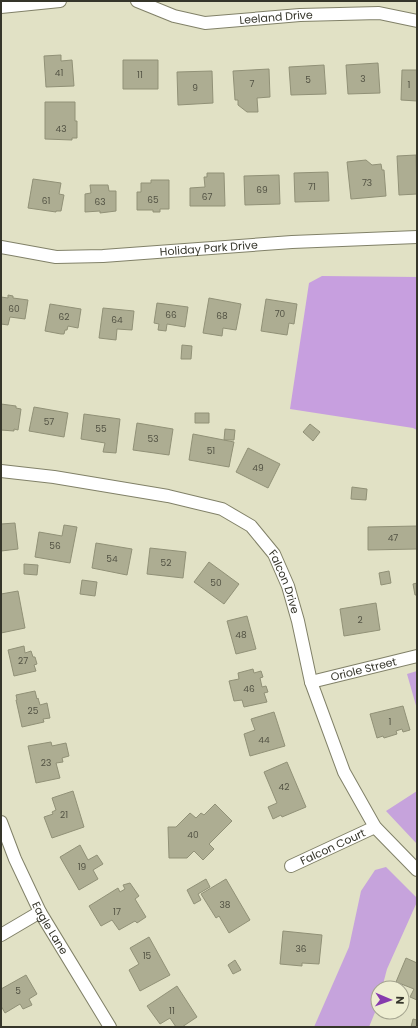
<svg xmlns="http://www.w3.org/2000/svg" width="418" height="1028" font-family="Poppins,sans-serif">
<rect width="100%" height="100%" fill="#e1e1c5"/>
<path fill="#c6a3dc" d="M 417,671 L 417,709 L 407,674 Z
M 417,791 L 417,844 L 386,811 Z
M 386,867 L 417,898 L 417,902 L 387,969 L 382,988 L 378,988 L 378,1005 L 369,1027 L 314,1027 L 349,947 L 361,891 L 375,870 Z"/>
<path fill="#c79fdf" d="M 322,276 L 417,277 L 417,430 L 413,428 L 290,409 L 309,283 Z"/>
<path fill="#adad92" stroke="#919177" d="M 61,55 L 61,61 L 72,60 L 74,86 L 46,87 L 44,56 Z
M 123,60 L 158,60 L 158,89 L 123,89 Z
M 378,63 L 380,93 L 348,94 L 346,65 Z
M 324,65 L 326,94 L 291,95 L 289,67 Z
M 269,69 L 270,97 L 257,98 L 258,112 L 247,112 L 238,105 L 238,100 L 235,100 L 233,71 Z
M 402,70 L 417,70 L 417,101 L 401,100 Z
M 212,71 L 213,103 L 178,105 L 177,72 Z
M 45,102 L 75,102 L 75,121 L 77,121 L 77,138 L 72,138 L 72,140 L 45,139 Z
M 416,155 L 417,194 L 399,195 L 397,156 Z
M 366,160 L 372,165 L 381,164 L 382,170 L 384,170 L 386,196 L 351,199 L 347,162 Z
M 328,172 L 329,201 L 295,202 L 294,173 Z
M 207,173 L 224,173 L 225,206 L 190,206 L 190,188 L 205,187 L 204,177 L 207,177 Z
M 279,175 L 280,204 L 245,205 L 244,176 Z
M 33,179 L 61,183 L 59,194 L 64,195 L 61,211 L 56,211 L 56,212 L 28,208 Z
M 151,180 L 169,180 L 169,209 L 160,209 L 160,212 L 153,212 L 153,210 L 137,210 L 137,192 L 141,192 L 141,183 L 151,183 Z
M 90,185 L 108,185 L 109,191 L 116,191 L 116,211 L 100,213 L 100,211 L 85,212 L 85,194 L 91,193 Z
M 8,295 L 13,296 L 13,298 L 28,300 L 25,319 L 10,317 L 8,325 L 1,324 L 1,297 L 8,298 Z
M 209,298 L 241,304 L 236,330 L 223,328 L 222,336 L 203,333 Z
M 266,299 L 297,304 L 294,324 L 289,323 L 287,335 L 261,331 Z
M 157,303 L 188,307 L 185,327 L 167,324 L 166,331 L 158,330 L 159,324 L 154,323 Z
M 50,304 L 81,309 L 78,328 L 68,326 L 67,330 L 65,330 L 64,334 L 61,334 L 45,331 Z
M 103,308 L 134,311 L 132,330 L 117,329 L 116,340 L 99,338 Z
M 182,345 L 192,346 L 191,359 L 181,359 Z
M 1,404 L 16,406 L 16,408 L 21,409 L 18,430 L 14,429 L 14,431 L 1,430 Z
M 34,407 L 68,413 L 64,437 L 29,431 Z
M 195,413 L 209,413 L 209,423 L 195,423 Z
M 84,414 L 120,419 L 116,453 L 103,452 L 105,443 L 81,439 Z
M 137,423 L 173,429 L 169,455 L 133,450 Z
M 310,424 L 320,432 L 313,441 L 303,432 Z
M 225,429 L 235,430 L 234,440 L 224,440 Z
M 193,434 L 234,442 L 229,467 L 189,460 Z
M 248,448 L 280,464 L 268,488 L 236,472 Z
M 352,487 L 367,489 L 366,500 L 351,499 Z
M 15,523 L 18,549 L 1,551 L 1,524 Z
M 64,525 L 77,527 L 70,563 L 35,557 L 39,532 L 62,536 Z
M 417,526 L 417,549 L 368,550 L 368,527 Z
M 96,543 L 132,549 L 127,575 L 92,568 Z
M 150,548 L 186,552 L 183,578 L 147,574 Z
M 209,562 L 239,584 L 224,604 L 194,582 Z
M 24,564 L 38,565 L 37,575 L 24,574 Z
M 389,571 L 391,583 L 381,585 L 379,573 Z
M 82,580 L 97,582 L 95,596 L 80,594 Z
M 417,583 L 417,595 L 415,595 L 413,584 Z
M 18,591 L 25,628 L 1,633 L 1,594 Z
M 376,603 L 380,630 L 344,636 L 340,609 Z
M 247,616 L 256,649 L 236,654 L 227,621 Z
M 24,646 L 25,653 L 31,651 L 33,657 L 35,657 L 37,664 L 34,665 L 36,671 L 14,676 L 8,650 Z
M 253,669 L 254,673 L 261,671 L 263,677 L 260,678 L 262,687 L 266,686 L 268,692 L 264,693 L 267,702 L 244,707 L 242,700 L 234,701 L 229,681 L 239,679 L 238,673 Z
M 35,691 L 37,699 L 38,698 L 40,705 L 47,703 L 50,718 L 43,719 L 44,722 L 22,727 L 16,700 L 17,700 L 16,695 Z
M 403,706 L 410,730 L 403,732 L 402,729 L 396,731 L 397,734 L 384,738 L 383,736 L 377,738 L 370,714 Z
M 274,712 L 285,746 L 250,756 L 244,734 L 255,730 L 251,719 Z
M 51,742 L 52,746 L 66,743 L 69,756 L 62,758 L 63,762 L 56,763 L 60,778 L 36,783 L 28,746 Z
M 287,762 L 306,807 L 282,817 L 281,815 L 273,819 L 268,807 L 277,803 L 264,772 Z
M 73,791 L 84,827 L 52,838 L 44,817 L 53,814 L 52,812 L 56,810 L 52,798 Z
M 215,804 L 232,821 L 209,844 L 214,849 L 203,860 L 194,851 L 187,858 L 169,858 L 168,827 L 176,827 L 190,813 L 196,818 L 201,813 L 204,815 Z
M 80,845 L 88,860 L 97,855 L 103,864 L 93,870 L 98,879 L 79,890 L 60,857 Z
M 206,879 L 210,887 L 198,894 L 201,900 L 194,904 L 187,890 Z
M 226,879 L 250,920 L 229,933 L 219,916 L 216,918 L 201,894 Z
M 130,883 L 139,896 L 135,899 L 146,917 L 137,923 L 135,921 L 119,930 L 112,920 L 101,926 L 89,906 L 118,888 L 120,892 L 125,889 L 123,885 Z
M 283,931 L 322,935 L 319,964 L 302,963 L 302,966 L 280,964 Z
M 149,937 L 170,975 L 140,991 L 129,970 L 139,964 L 130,948 Z
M 406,958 L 417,963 L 417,1000 L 410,997 L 414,989 L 396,982 Z
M 235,960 L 241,970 L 233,974 L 228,965 Z
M 26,975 L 37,994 L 29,999 L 32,1005 L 23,1009 L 20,1004 L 5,1013 L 1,1006 L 1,989 Z
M 177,986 L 197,1017 L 182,1027 L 176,1027 L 170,1018 L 160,1024 L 147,1006 Z
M 413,1019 L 417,1020 L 417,1027 L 411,1027 Z"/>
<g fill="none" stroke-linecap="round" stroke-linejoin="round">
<g stroke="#818168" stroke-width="14">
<g id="street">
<path id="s1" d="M 137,1 L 174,16 L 205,23 L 300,15 L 379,13 L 417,21"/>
<path d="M 1,7 L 60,1"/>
<path id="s2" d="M 1,247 L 56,257 L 103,256 L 292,242 L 417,237"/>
<path id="s3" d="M 1,471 L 54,477 L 168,496 L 222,509 L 251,526 L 274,554 L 288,586 L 298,621 L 311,682 L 344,772 L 375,827 L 417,870"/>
<path id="s4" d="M 311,682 L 417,656"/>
<path id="s5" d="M 1,822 L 15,859 L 40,912 L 110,1027"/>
<path id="s6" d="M 291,866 L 375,827"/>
<path d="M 1,935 L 40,912"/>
</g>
</g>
<use href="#street" stroke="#fff" stroke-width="12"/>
</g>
<g text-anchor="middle" stroke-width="3.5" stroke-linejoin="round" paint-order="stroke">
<g font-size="9" fill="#535344">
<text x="59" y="76">41</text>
<text x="140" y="78">11</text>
<text x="363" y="82">3</text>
<text x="308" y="83">5</text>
<text x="252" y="87">7</text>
<text x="409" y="88">1</text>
<text x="195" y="91">9</text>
<text x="61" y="132">43</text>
<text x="367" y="186">73</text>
<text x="312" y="190">71</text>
<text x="262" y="193">69</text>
<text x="207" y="200">67</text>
<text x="153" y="203">65</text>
<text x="46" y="204">61</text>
<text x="100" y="205">63</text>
<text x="14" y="312">60</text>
<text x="280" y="317">70</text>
<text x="171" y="318">66</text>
<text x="222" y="319">68</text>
<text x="64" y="320">62</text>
<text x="117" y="323">64</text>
<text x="49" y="425">57</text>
<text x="101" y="432">55</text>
<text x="153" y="442">53</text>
<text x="211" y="454">51</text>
<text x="258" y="471">49</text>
<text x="393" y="541">47</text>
<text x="55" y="549">56</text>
<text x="112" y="562">54</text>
<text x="166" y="566">52</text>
<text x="216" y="586">50</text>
<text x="360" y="623">2</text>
<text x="241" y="638">48</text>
<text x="23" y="664">27</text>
<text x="249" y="692">46</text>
<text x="33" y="714">25</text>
<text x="390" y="725">1</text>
<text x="264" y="743">44</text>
<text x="46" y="766">23</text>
<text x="284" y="790">42</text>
<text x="64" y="818">21</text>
<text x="193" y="838">40</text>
<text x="82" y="870">19</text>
<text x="225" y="908">38</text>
<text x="117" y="915">17</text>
<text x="301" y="952">36</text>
<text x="147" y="959">15</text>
<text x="18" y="994">5</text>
<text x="172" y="1014">11</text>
</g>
<g font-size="11" fill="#35352a" stroke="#eeeed2">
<text dy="4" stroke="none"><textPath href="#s1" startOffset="143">Leeland Drive</textPath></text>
<text dy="4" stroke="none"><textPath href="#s2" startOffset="209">Holiday Park Drive</textPath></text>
<text dy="4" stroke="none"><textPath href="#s3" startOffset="324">Falcon Drive</textPath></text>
<text dy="4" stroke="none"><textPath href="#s4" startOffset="54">Oriole Street</textPath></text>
<text dy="4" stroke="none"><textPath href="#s6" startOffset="46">Falcon Court</textPath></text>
<text dy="4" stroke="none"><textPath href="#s5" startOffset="117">Eagle Lane</textPath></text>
</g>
</g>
<rect width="418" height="1028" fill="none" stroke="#35352a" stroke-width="4"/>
<g transform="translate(390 1000) rotate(92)"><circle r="19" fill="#eeeed2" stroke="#a4a48f"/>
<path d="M0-3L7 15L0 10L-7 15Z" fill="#863bad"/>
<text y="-6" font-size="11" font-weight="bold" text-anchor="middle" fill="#35352a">N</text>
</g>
</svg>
